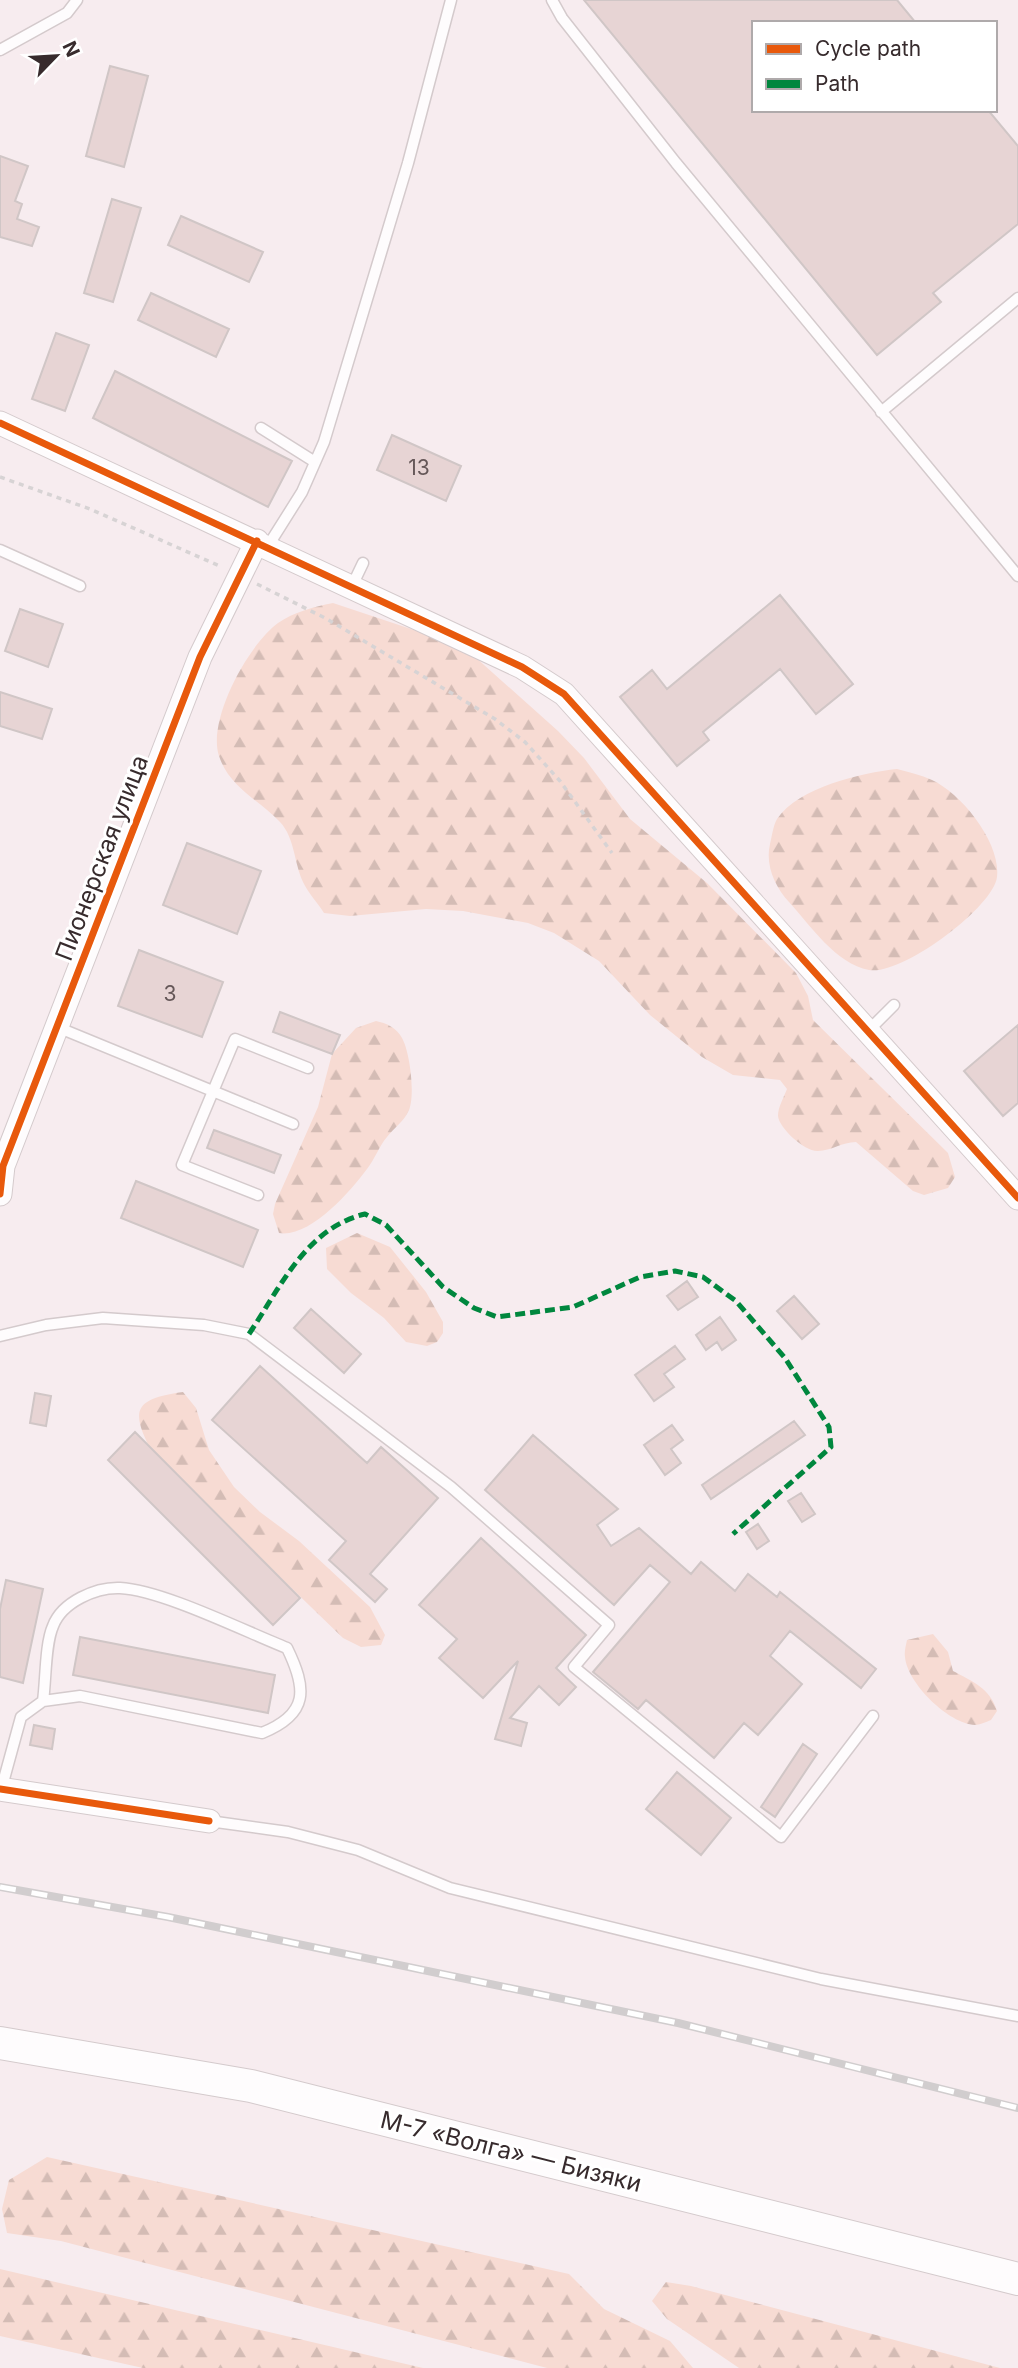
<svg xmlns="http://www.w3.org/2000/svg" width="1018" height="2368" font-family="Inter,sans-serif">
<defs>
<pattern id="forest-firs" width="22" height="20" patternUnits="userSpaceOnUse" patternTransform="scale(1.75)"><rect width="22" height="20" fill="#f7dbd3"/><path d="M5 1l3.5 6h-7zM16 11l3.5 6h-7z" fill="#d4bcb5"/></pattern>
</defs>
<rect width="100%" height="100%" fill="#f7ecef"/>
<path fill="url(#forest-firs)" d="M 333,603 L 441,639 L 474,656 L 558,731 L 584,758 L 630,819 L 707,883 L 796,973 L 808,996 L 813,1020 L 948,1153 L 955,1177 L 948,1188 L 924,1195 L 913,1191 L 856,1142 C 842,1142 831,1151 818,1151 C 805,1152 779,1128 778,1116 C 778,1107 784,1097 787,1089 L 780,1080 L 733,1075 L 702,1057 L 650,1015 L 599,961 L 554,933 L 528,923 L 463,911 L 426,909 L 350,916 L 324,913 C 318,903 308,893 303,882 C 294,863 295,838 280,822 C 259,800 229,787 219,756 C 207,720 248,645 278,623 C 294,612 313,607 333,603 Z
M 897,769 C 908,772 921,775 932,780 C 962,794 1001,843 997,877 C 993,908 901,976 869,970 C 836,964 810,925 789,902 C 775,887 765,865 770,844 C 772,836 773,826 777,819 C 799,787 861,773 897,769 Z
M 376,1021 C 386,1023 397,1028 402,1038 C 410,1052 416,1098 408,1112 C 404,1121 394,1128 387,1137 C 379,1146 375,1159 367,1169 C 350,1192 310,1238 279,1233 L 273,1214 L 275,1204 L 318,1107 L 332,1054 L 356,1028 Z
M 357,1233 L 390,1247 L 426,1292 L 443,1322 L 443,1333 L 437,1342 L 427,1346 L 406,1342 L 384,1318 L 351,1293 L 327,1269 L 326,1248 Z
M 183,1392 L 196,1408 L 209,1450 L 234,1487 L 260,1512 L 299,1541 L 370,1607 L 385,1635 L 381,1645 L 361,1647 L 343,1638 L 153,1454 C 131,1412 131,1399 183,1392 Z
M 933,1634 L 948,1652 L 953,1671 C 972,1681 991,1689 997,1711 L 991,1720 C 986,1722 979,1725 975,1725 C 949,1724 907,1683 905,1657 C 904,1652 906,1645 907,1640 Z
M 47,2157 L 569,2274 L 604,2309 L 670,2341 L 693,2368 L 547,2368 L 61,2241 L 7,2233 L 2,2209 L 9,2180 Z
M 0,2269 L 423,2368 L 143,2368 L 0,2336 Z
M 666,2282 L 691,2286 L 1000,2368 L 739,2368 L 667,2319 L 652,2301 Z"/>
<path fill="#e7d4d4" stroke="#d0c6c6" stroke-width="2" d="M 584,0 L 897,0 L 916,23 L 754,23 L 754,110 L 988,110 L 1018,146 L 1018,224 L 933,293 L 941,302 L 877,355 Z
M 110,66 L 148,76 L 124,167 L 86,156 Z
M 0,156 L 28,166 L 15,201 L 22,204 L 17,219 L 39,227 L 32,246 L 0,237 Z
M 112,199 L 141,208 L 113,302 L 84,293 Z
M 181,216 L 263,252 L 249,282 L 168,245 Z
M 151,293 L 229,329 L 216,357 L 138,320 Z
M 56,333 L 89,345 L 65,411 L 32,399 Z
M 115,371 L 292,461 L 268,507 L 93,418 Z
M 392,435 L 461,466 L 446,501 L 377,470 Z
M 780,595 L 853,684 L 816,714 L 780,669 L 703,732 L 709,740 L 677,766 L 620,697 L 652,670 L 667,689 Z
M 20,609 L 63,624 L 48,667 L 5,651 Z
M 0,692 L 52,709 L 42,739 L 0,726 Z
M 187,843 L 261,871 L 237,934 L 163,905 Z
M 139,950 L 223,982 L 202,1037 L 118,1006 Z
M 280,1012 L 340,1035 L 332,1054 L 273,1032 Z
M 1018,1025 L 1018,1103 L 1003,1116 L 964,1071 Z
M 214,1130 L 281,1155 L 274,1173 L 207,1148 Z
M 136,1181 L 258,1230 L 243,1267 L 121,1218 Z
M 687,1281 L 698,1297 L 678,1310 L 667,1296 Z
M 794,1296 L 819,1324 L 802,1339 L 777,1311 Z
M 311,1309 L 361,1354 L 344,1373 L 294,1328 Z
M 720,1317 L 736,1340 L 722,1350 L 717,1342 L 706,1350 L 696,1335 Z
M 675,1346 L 685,1359 L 664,1374 L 674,1387 L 654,1401 L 635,1375 Z
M 260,1366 L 367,1463 L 381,1447 L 438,1498 L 370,1574 L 387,1589 L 375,1602 L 329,1560 L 346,1541 L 212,1420 Z
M 35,1393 L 51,1396 L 46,1426 L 30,1423 Z
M 794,1421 L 805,1435 L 711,1499 L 702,1485 Z
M 672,1425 L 683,1440 L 671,1449 L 681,1463 L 665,1475 L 644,1445 Z
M 135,1432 L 300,1598 L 273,1625 L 108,1460 Z
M 533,1435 L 618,1509 L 597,1525 L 611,1546 L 639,1528 L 691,1574 L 701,1562 L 735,1591 L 748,1574 L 777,1597 L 780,1592 L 876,1669 L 861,1688 L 790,1631 L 770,1656 L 802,1684 L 758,1735 L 744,1723 L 714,1758 L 646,1700 L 638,1709 L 593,1672 L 670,1582 L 650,1565 L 614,1605 L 485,1490 Z
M 801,1493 L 815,1514 L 802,1522 L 788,1501 Z
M 758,1524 L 769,1541 L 757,1549 L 746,1532 Z
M 481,1538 L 586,1635 L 556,1668 L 576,1687 L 559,1705 L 539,1686 L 510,1718 L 527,1723 L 521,1746 L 495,1739 L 518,1661 L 483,1698 L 439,1658 L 457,1639 L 419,1605 Z
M 6,1580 L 43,1589 L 23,1683 L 0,1677 L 0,1609 Z
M 80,1637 L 275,1675 L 268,1713 L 73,1675 Z
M 34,1725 L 55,1729 L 52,1749 L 30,1745 Z
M 803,1744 L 817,1754 L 775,1817 L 761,1807 Z
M 677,1772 L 731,1818 L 701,1855 L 646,1809 Z"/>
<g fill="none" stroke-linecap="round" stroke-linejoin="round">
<g stroke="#d4cacc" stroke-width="13">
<path id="lane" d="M 552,0 L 562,18 L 676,163 L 1018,576
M 0,50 L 67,13 L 77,0
M 881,412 L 1018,298
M 261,428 L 315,462
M 268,546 L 302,492 L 324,442 L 408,163 L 451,0
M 0,550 L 80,586
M 352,586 L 363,563
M 57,1027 L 293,1124
M 868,1031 L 894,1005
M 258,1195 L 182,1165 L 235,1039 L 308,1068
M 0,1336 L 46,1325 L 103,1318 L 204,1325 L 249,1334 L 451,1487 L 609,1625 L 574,1667 L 781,1837 L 873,1716
M 1,1790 L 21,1717 L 43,1701 L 80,1696 L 262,1733 C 309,1714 307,1689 287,1648 C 244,1631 162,1590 120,1588 C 96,1587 62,1602 53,1626 C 45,1644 46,1680 43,1701
M 209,1821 L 288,1832 L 358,1850 L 450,1888 L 821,1979 L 1018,2016"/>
</g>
<g stroke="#d4cacc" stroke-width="25">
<path id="street" d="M 0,423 L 522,667 L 564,694 L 1018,1198
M 0,1194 L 3,1166 L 200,657 L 257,541
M 0,1789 L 209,1821"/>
</g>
<g stroke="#d4cacc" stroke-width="34">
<path id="secondary" d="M 0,2043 L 251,2086 L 1018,2279"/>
</g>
<path stroke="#d7d3d4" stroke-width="3.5" stroke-dasharray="5 5" stroke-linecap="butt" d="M 0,477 L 90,509 L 222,567
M 257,584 L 327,619 L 495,719 L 525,742 L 560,781 L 612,853"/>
<use href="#lane" stroke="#fefcfd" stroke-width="10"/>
<use href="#street" stroke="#fefcfd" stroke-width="23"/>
<use href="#secondary" stroke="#fefcfd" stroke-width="32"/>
<g stroke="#d1cdce" stroke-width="8">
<path id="rail" d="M 0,1887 L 168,1917 L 678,2023 L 1018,2108"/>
</g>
<use href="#rail" stroke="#fff" stroke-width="5" stroke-dasharray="16" stroke-linecap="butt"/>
<path stroke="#00873e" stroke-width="5" stroke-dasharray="10 5" stroke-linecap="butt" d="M 249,1334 C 280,1288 306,1228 365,1214 L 386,1225 L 443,1287 L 474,1308 L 497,1317 L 573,1307 L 640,1277 L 675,1271 L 703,1277 L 736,1301 L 785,1358 L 829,1427 L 831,1447 L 733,1534"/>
<g stroke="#fff" stroke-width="11">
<path id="cycleway" d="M 0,423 L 522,667 L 564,694 L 1018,1198
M 0,1194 L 3,1166 L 200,657 L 257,541
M 0,1789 L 209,1821"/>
</g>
<use href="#cycleway" stroke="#e8590c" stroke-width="7"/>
</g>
<g text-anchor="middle" stroke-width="6" stroke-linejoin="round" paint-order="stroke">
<g font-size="21" fill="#655758">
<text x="419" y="475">13</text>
<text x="170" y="1001">3</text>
</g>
<g font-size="24" fill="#372b2d" stroke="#fff">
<text transform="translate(102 858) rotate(-69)" y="8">Пионерская улица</text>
<text transform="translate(511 2152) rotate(14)" y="8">М-7 «Волга» — Бизяки</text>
</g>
</g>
<rect x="752" y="21" width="245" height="91" fill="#ffffff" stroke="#afaaab" stroke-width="2"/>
<rect x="766" y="44" width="35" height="10" fill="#e8590c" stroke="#afaaab" stroke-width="2"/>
<text x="815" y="56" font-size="21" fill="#372b2d">Cycle path</text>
<rect x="766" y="79" width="35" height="10" fill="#00873e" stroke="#afaaab" stroke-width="2"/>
<text x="815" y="91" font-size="21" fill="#372b2d">Path</text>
<g transform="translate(56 56) rotate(65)" stroke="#ffffff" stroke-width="5" paint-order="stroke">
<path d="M0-5L12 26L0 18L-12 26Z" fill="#372b2d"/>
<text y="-10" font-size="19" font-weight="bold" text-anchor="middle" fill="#372b2d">N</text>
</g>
</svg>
